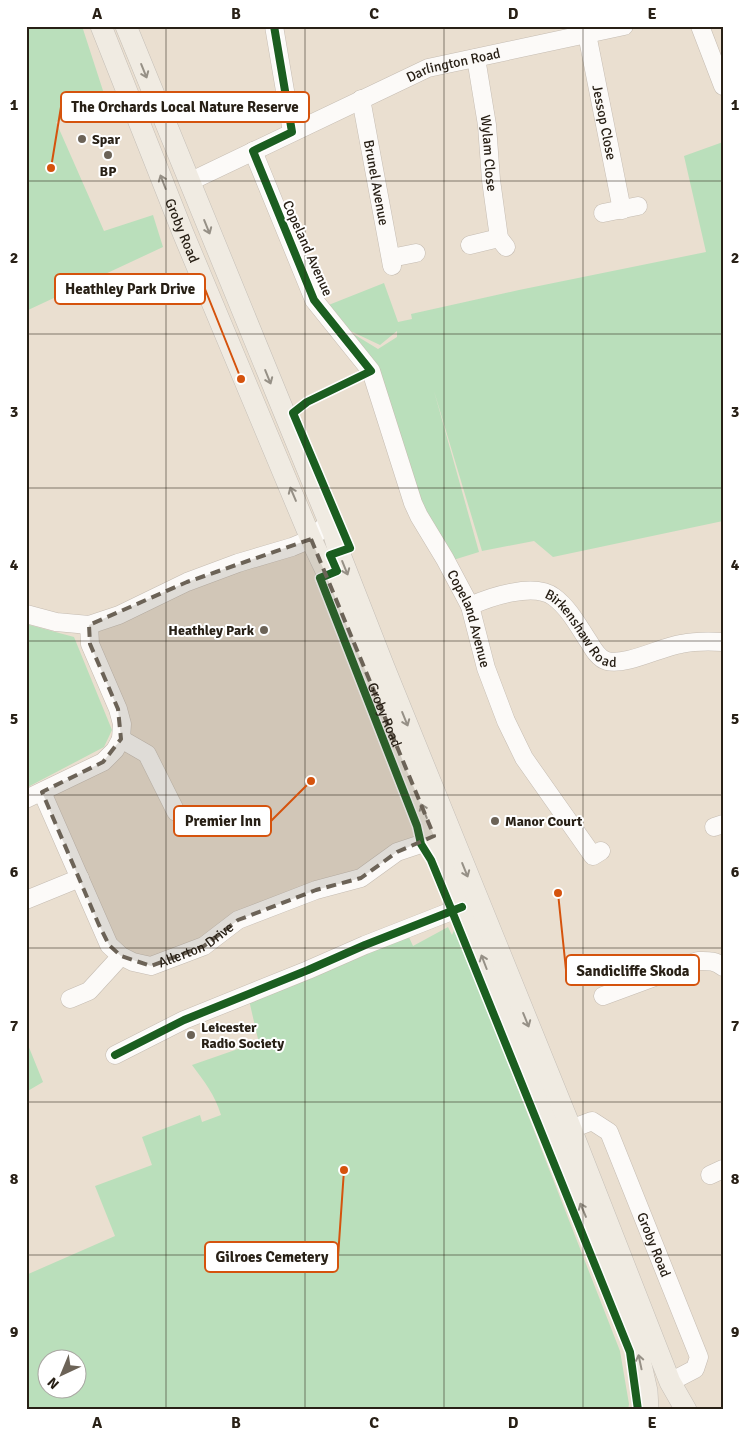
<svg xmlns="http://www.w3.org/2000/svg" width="749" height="1436" font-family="Signika,sans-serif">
<rect width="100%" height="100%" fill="#eadfd0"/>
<path fill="#badfbb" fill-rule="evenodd" d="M 26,26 L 82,26 L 107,103 L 56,122 L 104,231 L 153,215 L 163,247 L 26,311 Z
M 723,142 L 723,521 L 553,557 L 534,541 L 482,551 L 434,391 L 479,552 L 450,561 L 434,540 L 372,374 L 321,308 L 384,283 L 398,322 L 412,319 L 411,314 L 519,290 L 706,252 L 684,156 ZM 342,327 L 380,345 L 397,331 L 397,337 L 378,349 Z
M 26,624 L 74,637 L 112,730 L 104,747 L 26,788 Z
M 448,927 L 452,935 L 455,928 L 620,1351 L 629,1404 L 628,1410 L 26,1410 L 26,1275 L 115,1236 L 95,1186 L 152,1165 L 142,1137 L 200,1115 L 202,1122 L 221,1115 C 215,1095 204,1081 192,1065 L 238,1049 L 258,1039 L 249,1000 L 408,935 L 413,946 ZM 48,1358 L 78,1358 L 78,1388 L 48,1388 Z
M 26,1040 L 43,1082 L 26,1092 Z"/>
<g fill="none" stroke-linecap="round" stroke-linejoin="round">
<g stroke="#c5bcb2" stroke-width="19">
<g id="minor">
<path d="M 274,26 L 292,132"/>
<path d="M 700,26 L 723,86"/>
<path id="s1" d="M 587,34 L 622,210"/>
<path id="s2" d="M 476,58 L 487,125 L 491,180 L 499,238 L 506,247"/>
<path id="s3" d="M 361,99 L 392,266"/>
<path id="s4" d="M 253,151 L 314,300 L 371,371 L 413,503 L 419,516 L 445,559 L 470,606 L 486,668 L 506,721 L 524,758 L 593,856 L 601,851"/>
<path id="s5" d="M 189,182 L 428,68 L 624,26"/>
<path d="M 603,213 L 638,206"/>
<path d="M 470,245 L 499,238"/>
<path d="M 391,258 L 416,253"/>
<path id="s6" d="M 470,606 C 490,597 534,582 554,597 C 569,608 579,627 589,642 C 593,649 599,659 607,661 C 626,666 661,647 681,644 C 695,641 709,641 723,642"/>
<path d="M 26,614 L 56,622 L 89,625 L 119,615 L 187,582 L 238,563 L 292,547 L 311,539 L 329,522"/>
<path d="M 121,739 L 147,754 L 176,812"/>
<path id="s7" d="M 42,792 L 109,945 L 121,956 L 133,962 L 151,966 L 204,946 L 238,920 L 316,890 L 361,878 L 397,852 L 421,844 L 434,836"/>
<path d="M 26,799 L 103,762 L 115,750 L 121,739 L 122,724 L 118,709 L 90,644 L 89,625"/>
<path d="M 714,827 L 723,824"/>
<path d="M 26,900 L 80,878"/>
<path d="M 603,996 L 698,961 C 707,961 715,960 723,967"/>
<path d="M 70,999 L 89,991 L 121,956"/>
<path d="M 115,1055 L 184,1020 L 308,970 L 365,945 L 462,907"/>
<path id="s8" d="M 571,1129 L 592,1121 L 609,1132 L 699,1357 L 695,1369 L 670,1382"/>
<path d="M 710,1175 L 723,1169"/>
</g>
</g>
<g stroke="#c5bfb7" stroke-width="22">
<g id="major">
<path id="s9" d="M 101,26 L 183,233 L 311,539 L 328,575 L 434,836 L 543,1114 L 634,1333 L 647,1391 L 648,1410"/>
<path d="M 126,26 L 333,532 L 339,552 L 384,667 L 571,1129 L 670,1382 L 686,1410"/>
</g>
</g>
<use href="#minor" stroke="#fcfaf8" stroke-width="18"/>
<use href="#major" stroke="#f0ebe2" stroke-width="21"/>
<g stroke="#fff" stroke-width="11">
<path id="cycleway" d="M 274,26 L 292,132 L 253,151 L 314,300 L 371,371 L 307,402 L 293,413 L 350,548 L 330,555 L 337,571 L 320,578 L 417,826 L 421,844 L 431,860 L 452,911 L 630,1352 L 638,1410
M 115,1055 L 184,1020 L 308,970 L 365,945 L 462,907"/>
</g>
<use href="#cycleway" stroke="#1b5e20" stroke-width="8"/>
</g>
<defs><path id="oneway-shaft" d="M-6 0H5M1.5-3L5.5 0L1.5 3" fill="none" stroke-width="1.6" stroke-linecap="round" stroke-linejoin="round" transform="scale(1.25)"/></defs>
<g stroke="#969086">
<use href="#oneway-shaft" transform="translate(144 71) rotate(68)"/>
<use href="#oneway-shaft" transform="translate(163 182) rotate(-111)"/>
<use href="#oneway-shaft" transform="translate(207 227) rotate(68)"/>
<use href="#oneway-shaft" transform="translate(268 377) rotate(68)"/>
<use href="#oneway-shaft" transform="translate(293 494) rotate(-113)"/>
<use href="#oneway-shaft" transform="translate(345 568) rotate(68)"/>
<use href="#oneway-shaft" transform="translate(405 719) rotate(68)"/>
<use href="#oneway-shaft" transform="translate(424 811) rotate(-112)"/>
<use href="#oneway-shaft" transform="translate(465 870) rotate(68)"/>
<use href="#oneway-shaft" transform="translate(484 962) rotate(-111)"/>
<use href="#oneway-shaft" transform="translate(526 1020) rotate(68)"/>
<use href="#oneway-shaft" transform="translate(583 1210) rotate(-113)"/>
<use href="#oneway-shaft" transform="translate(640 1362) rotate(-102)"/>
</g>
<path fill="#6c6357" fill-opacity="0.2" stroke="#6c6357" stroke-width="4" stroke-dasharray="10 6" stroke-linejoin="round" d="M 311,539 L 434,836 L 397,852 L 361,878 L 316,890 L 238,920 L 204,946 L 151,966 L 121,956 L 109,945 L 99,925 L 42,792 L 103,762 L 121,739 L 118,709 L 90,644 L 89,625 L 187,582 Z"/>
<path fill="none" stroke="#282016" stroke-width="1" stroke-opacity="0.55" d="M 166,26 L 166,1410M 305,26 L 305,1410M 444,26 L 444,1410M 583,26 L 583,1410M 26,181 L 723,181M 26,334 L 723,334M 26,488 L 723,488M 26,641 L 723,641M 26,795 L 723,795M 26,948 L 723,948M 26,1102 L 723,1102M 26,1255 L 723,1255"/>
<g fill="#6c6357" stroke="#fff" stroke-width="2">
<circle cx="82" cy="139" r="5"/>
<circle cx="108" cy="155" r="5"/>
<circle cx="264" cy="630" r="5"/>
<circle cx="495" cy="821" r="5"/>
<circle cx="191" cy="1035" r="5"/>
</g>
<g text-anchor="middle" stroke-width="4" stroke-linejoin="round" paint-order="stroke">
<g font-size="14" fill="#282016" stroke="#fff">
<text dy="5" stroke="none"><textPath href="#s5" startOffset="290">Darlington Road</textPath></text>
<text dy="5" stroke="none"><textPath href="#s1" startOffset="90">Jessop Close</textPath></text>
<text dy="5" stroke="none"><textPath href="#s2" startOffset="96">Wylam Close</textPath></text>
<text dy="5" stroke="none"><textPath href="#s3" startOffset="85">Brunel Avenue</textPath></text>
<text dy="5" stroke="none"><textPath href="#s9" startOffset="220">Groby Road</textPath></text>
<text transform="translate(308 248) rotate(66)" y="5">Copeland Avenue</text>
<text dy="5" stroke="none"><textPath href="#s4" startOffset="520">Copeland Avenue</textPath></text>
<text dy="5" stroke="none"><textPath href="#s6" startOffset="130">Birkenshaw Road</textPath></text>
<text dy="5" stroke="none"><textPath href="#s9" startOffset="745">Groby Road</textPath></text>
<text dy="5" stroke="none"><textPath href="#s7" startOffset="265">Allerton Drive</textPath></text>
<text dy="5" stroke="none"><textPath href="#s8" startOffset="164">Groby Road</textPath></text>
</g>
<g font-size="14" font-weight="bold" fill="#282016" stroke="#fff" text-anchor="start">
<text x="92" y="144">Spar</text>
<text x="108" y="176" text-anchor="middle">BP</text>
<text x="254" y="635" text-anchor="end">Heathley Park</text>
<text x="505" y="826">Manor Court</text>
<text x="201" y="1032">Leicester<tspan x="201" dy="16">Radio Society</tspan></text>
</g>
</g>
<path fill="none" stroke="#d5530d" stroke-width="2" d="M51 168L61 107M241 379L205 289M311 781L271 821M558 893L566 970M344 1170L338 1257"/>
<g fill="#d5530d" stroke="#fff" stroke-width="2">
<circle cx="51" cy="168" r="5"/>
<circle cx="241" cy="379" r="5"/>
<circle cx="311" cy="781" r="5"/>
<circle cx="558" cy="893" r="5"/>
<circle cx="344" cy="1170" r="5"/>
</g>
<g fill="#fff" stroke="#d5530d" stroke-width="2">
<rect x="61" y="92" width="248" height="30" rx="5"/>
<rect x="55" y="274" width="150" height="30" rx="5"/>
<rect x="174" y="806" width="97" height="30" rx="5"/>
<rect x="566" y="955" width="133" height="30" rx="5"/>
<rect x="205" y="1242" width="133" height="30" rx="5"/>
</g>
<g font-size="15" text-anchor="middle" font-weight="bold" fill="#282016">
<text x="185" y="112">The Orchards Local Nature Reserve</text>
<text x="130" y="294">Heathley Park Drive</text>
<text x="223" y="826">Premier Inn</text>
<text x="633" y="976">Sandicliffe Skoda</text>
<text x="272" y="1262">Gilroes Cemetery</text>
</g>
<rect width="749" height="1436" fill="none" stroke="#ffffff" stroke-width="55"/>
<g transform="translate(62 1374) rotate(224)"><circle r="24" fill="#ffffff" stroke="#a9a6a2"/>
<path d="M0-4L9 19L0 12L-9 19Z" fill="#6c6357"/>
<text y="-8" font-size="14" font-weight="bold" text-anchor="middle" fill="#282016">N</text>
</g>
<rect x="28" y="28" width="694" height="1380" fill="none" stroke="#282016" stroke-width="2"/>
<g font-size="16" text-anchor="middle" font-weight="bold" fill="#282016">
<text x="97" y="19">A</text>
<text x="236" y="19">B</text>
<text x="374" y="19">C</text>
<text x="513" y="19">D</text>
<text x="652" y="19">E</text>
<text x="14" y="110">1</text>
<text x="735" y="110">1</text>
<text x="14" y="263">2</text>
<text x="735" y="263">2</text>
<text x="14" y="417">3</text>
<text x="735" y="417">3</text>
<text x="14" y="570">4</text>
<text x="735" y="570">4</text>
<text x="14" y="724">5</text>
<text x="735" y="724">5</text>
<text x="14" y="877">6</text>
<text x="735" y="877">6</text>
<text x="14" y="1031">7</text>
<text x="735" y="1031">7</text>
<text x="14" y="1184">8</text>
<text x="735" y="1184">8</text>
<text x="14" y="1337">9</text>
<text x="735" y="1337">9</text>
<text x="97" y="1428">A</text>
<text x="236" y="1428">B</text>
<text x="374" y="1428">C</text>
<text x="513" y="1428">D</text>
<text x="652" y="1428">E</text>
</g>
</svg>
